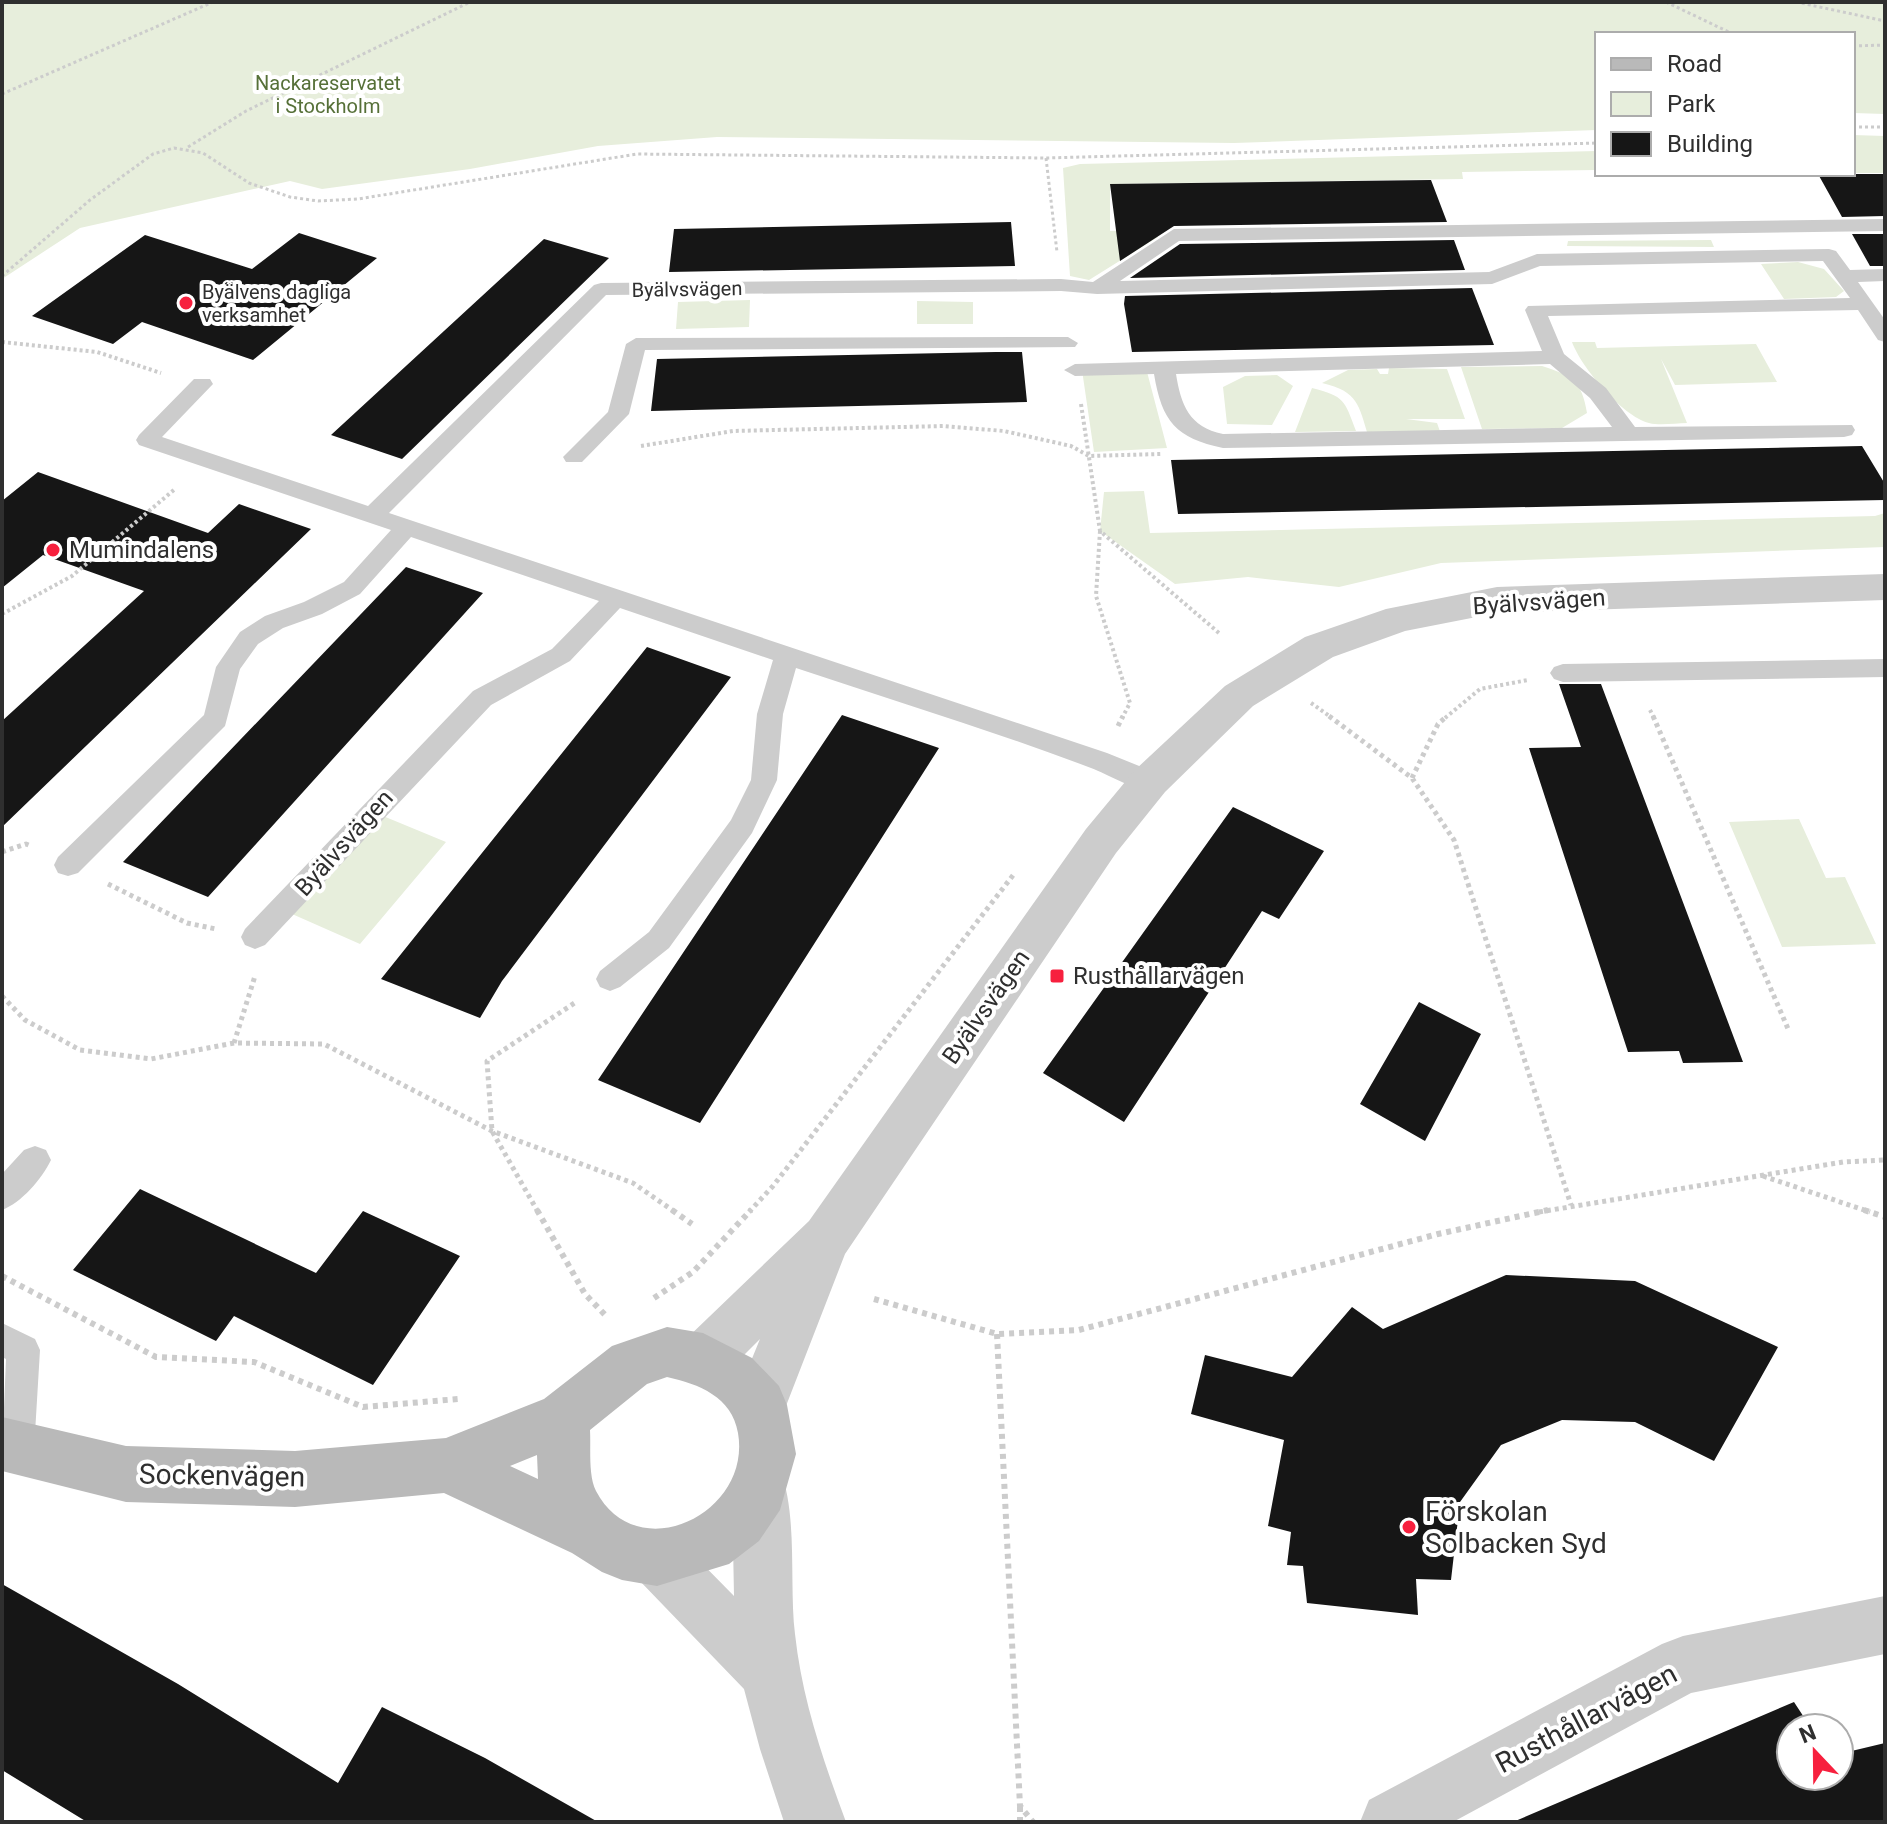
<svg xmlns="http://www.w3.org/2000/svg" width="1887" height="1824" font-family="Roboto,sans-serif">
<rect width="100%" height="100%" fill="#fff"/>
<path fill="#e7eedc" d="M 2,2 L 1885,2 L 1885,114 L 1853,113 L 1853,34 L 1597,34 L 1597,130 L 1234,143 L 717,137 L 598,146 L 470,169 L 322,189 L 290,181 L 80,228 L 2,279 Z
M 1853,135 L 1885,136 L 1885,173 L 1853,173 Z
M 1597,151 L 1597,170 L 1462,172 L 1463,179 L 1110,184 L 1110,231 L 1156,230 L 1158,237 L 1089,280 L 1070,276 L 1063,168 L 1080,164 Z
M 1711,240 L 1714,247 L 1567,246 L 1568,241 Z
M 1798,262 L 1824,269 L 1844,291 L 1836,297 L 1784,299 L 1761,264 Z
M 750,300 L 749,327 L 676,329 L 678,302 Z
M 917,301 L 973,302 L 973,324 L 917,324 Z
M 1572,342 L 1595,342 L 1597,348 L 1756,344 L 1777,382 L 1675,385 L 1661,359 L 1687,423 C 1676,423 1660,426 1649,423 C 1622,416 1581,367 1572,342 Z
M 1542,366 C 1572,376 1582,381 1587,413 L 1562,428 L 1482,429 L 1461,367 Z
M 1146,368 L 1167,448 L 1094,452 L 1082,370 Z
M 1389,368 L 1447,369 L 1465,419 L 1406,419 L 1437,423 L 1442,437 L 1369,438 C 1358,404 1359,392 1322,383 L 1348,370 L 1377,369 L 1380,374 L 1388,374 Z
M 1277,375 L 1293,386 L 1272,425 L 1227,424 L 1223,387 L 1245,376 Z
M 1312,388 C 1345,397 1344,399 1356,431 L 1295,432 Z
M 1144,491 L 1150,533 L 1875,516 L 1885,513 L 1885,547 L 1441,563 L 1339,587 L 1248,577 L 1175,584 L 1100,531 L 1104,492 Z
M 371,811 L 446,842 L 360,944 L 283,910 Z
M 1799,819 L 1826,878 L 1845,877 L 1876,944 L 1782,947 L 1729,822 Z"/>
<path fill="#161616" d="M 1818,174 L 1885,174 L 1885,216 L 1842,217 Z
M 1431,180 L 1447,222 L 1174,226 L 1120,261 L 1110,184 Z
M 1011,222 L 1015,266 L 669,272 L 674,229 Z
M 299,233 L 377,258 L 253,360 L 142,322 L 113,344 L 32,316 L 145,235 L 252,269 Z
M 1852,234 L 1885,234 L 1885,266 L 1870,266 Z
M 544,239 L 609,258 L 402,459 L 331,435 Z
M 1454,240 L 1465,270 L 1130,278 L 1180,244 Z
M 1472,288 L 1494,345 L 1132,352 L 1124,304 L 1125,296 Z
M 996,352 L 1022,352 L 1027,402 L 651,411 L 657,359 Z
M 1862,446 L 1885,484 L 1885,500 L 1178,514 L 1171,460 Z
M 38,472 L 208,533 L 239,504 L 311,529 L 2,827 L 2,721 L 144,591 L 43,555 L 2,588 L 2,501 Z
M 406,567 L 483,593 L 208,897 L 123,862 Z
M 647,647 L 731,677 L 502,981 L 480,1018 L 381,979 Z
M 1559,684 L 1601,684 L 1743,1062 L 1683,1063 L 1679,1051 L 1628,1052 L 1529,748 L 1581,747 Z
M 842,715 L 939,748 L 700,1123 L 598,1080 Z
M 1233,807 L 1324,851 L 1279,919 L 1262,911 L 1124,1122 L 1043,1073 Z
M 1419,1002 L 1481,1034 L 1425,1141 L 1360,1104 Z
M 140,1189 L 316,1273 L 363,1211 L 460,1256 L 373,1385 L 234,1316 L 216,1341 L 73,1270 Z
M 1506,1275 L 1635,1281 L 1778,1347 L 1714,1461 L 1635,1422 L 1562,1420 L 1501,1445 L 1460,1502 L 1451,1580 L 1416,1579 L 1418,1615 L 1307,1603 L 1303,1566 L 1287,1565 L 1291,1532 L 1268,1526 L 1284,1440 L 1191,1414 L 1205,1355 L 1292,1377 L 1352,1307 L 1383,1329 Z
M 2,1584 L 178,1684 L 338,1783 L 382,1707 L 485,1758 L 598,1822 L 87,1822 L 2,1770 Z
M 1794,1702 L 1811,1728 L 1791,1728 L 1791,1776 L 1839,1776 L 1839,1754 L 1885,1743 L 1885,1822 L 1513,1822 Z"/>
<g fill="none" stroke-linecap="round" stroke-linejoin="round">
<path stroke="#ccc" stroke-width="3" stroke-dasharray="3 3" stroke-linecap="butt" d="M 1666,2 L 1733,34
M 1796,2 L 1885,21
M 1853,46 L 1885,45
M 2,94 L 213,2
M 1853,127 L 1885,127
M 188,147 L 246,111 L 470,2
M 1046,158 L 1057,252
M 2,276 L 90,200 L 153,154 L 174,148 L 203,153 L 249,183 L 290,197 L 318,201 L 358,199 L 637,154 L 1046,158 L 1597,143"/>
<path stroke="#ccc" stroke-width="4" stroke-dasharray="3 3" stroke-linecap="butt" d="M 2,342 L 97,352 L 161,373
M 1081,404 L 1100,531 L 1219,633
M 641,446 L 733,431 L 944,426 L 1004,431 L 1071,446 L 1089,456 L 1161,454
M 1100,531 L 1096,596 L 1130,703 L 1122,718
M 2,614 L 72,576 L 175,489
M 1311,703 L 1332,718
M 1650,710 L 1654,718
M 1445,718 L 1480,689 L 1528,680"/>
<path stroke="#ccc" stroke-width="5" stroke-dasharray="4 4" stroke-linecap="butt" d="M 1329,716 L 1412,778 L 1454,840 L 1571,1205
M 1653,716 L 1789,1031
M 1118,726 L 1123,716
M 1412,778 L 1438,724 L 1447,716
M 2,852 L 26,844 L 31,846
M 108,884 L 187,923 L 216,929
M 2,996 L 25,1020 L 80,1050 L 151,1059 L 234,1043 L 324,1044 L 492,1131 L 633,1183 L 675,1212
M 234,1043 L 255,976
M 1763,1176 L 1870,1212
M 538,1212 L 492,1131 L 487,1061 L 576,1002
M 749,1212 L 773,1186 L 1014,874
M 1539,1212 L 1843,1162 L 1885,1160"/>
<path stroke="#ccc" stroke-width="6" stroke-dasharray="5 5" stroke-linecap="butt" d="M 537,1210 L 585,1294 L 608,1318
M 672,1210 L 692,1224
M 1864,1210 L 1885,1217
M 2,1276 L 156,1357 L 254,1362 L 363,1407 L 458,1399
M 654,1298 L 693,1272 L 751,1210
M 874,1299 L 997,1334 L 1079,1330 L 1438,1234 L 1548,1210
M 997,1334 L 1020,1806 L 1033,1822
M 1020,1807 L 1020,1822"/>
<path fill="#ccc" fill-rule="evenodd" d="M 1885,219 L 1885,231 L 1179,241 L 1120,281 L 1489,272 L 1537,254 L 1829,249 L 1836,251 L 1850,270 L 1885,269 L 1885,281 L 1858,282 L 1885,320 L 1885,342 L 1878,340 L 1858,310 L 1548,316 L 1564,354 L 1606,388 L 1635,427 L 1852,425 L 1855,430 L 1852,435 L 1844,437 L 1223,448 C 1176,438 1162,422 1154,374 L 1075,376 L 1064,370 L 1075,364 L 1542,351 L 1525,310 L 1528,306 L 1850,298 L 1823,261 L 1540,266 L 1492,284 L 1097,294 L 1061,291 L 606,295 L 389,513 L 1107,753 L 1159,774 L 1163,781 L 1159,788 C 1139,795 1111,775 1091,768 C 994,731 894,701 796,668 L 783,714 L 777,780 L 752,833 L 669,948 L 620,987 L 610,991 L 600,987 L 596,979 L 600,971 L 649,932 L 731,820 L 751,780 L 757,714 L 773,660 L 620,608 L 570,661 L 491,705 L 265,945 L 255,949 L 245,945 L 241,937 L 245,929 L 473,691 L 552,649 L 599,601 L 411,537 L 360,594 L 322,614 L 283,628 L 258,644 L 240,669 L 225,726 L 78,873 L 68,876 L 58,873 L 54,865 L 58,857 L 204,715 L 216,667 L 240,632 L 265,616 L 304,602 L 344,582 L 391,530 L 139,445 L 136,440 L 139,435 L 194,379 L 210,379 L 213,384 L 162,437 L 368,506 L 594,285 L 601,283 L 1061,279 L 1093,282 L 1174,229 ZM 1550,364 L 1590,398 L 1612,427 L 1223,434 C 1189,427 1181,405 1176,374 Z
M 1068,337 L 1078,343 L 1075,347 L 645,350 L 629,414 L 582,462 L 566,462 L 563,457 L 608,412 L 626,344 L 636,338 Z
M 1885,659 L 1885,677 L 1563,682 L 1554,679 L 1550,673 L 1554,667 L 1563,664 Z
M 35,1146 L 46,1150 L 51,1160 C 42,1179 21,1203 2,1210 L 2,1174 L 24,1150 Z
M 2,1323 L 35,1339 L 40,1350 L 34,1450 L 29,1462 L 17,1467 L 5,1462 L 2,1456 L 6,1359 L 2,1357 Z"/>
<path fill="#ccc" fill-rule="evenodd" d="M 1885,574 L 1885,600 L 1497,613 L 1405,631 L 1333,657 L 1253,706 L 1165,792 L 1116,853 L 845,1254 L 779,1424 L 760,1432 L 741,1424 L 733,1405 L 760,1339 L 722,1377 L 703,1385 L 684,1377 L 677,1359 L 684,1341 L 809,1221 L 1086,829 L 1135,770 L 1225,686 L 1305,637 L 1386,609 L 1497,587 Z
M 760,1462 L 780,1470 C 798,1514 789,1585 795,1634 C 802,1699 823,1760 846,1822 L 784,1822 L 760,1749 L 744,1689 L 637,1578 L 629,1558 L 637,1538 L 657,1530 L 677,1538 L 734,1596 L 732,1490 L 740,1470 Z
M 1885,1596 L 1885,1654 L 1691,1693 L 1453,1822 L 1360,1822 L 1369,1800 L 1662,1644 L 1683,1636 Z"/>
<path fill="#b9b9b9" fill-rule="evenodd" d="M 667,1327 L 703,1333 L 752,1358 L 779,1386 L 787,1405 L 796,1454 L 780,1510 L 759,1541 L 729,1564 L 657,1586 L 622,1580 L 602,1572 L 572,1553 L 444,1493 L 295,1507 L 126,1502 L 2,1471 L 2,1417 L 126,1446 L 295,1451 L 446,1438 L 544,1399 L 612,1346 ZM 667,1377 C 699,1384 732,1397 738,1433 C 752,1514 637,1569 596,1491 C 588,1475 591,1448 590,1430 L 647,1384 ZM 537,1455 L 538,1479 L 510,1466 Z"/>
</g>
<g fill="#f7203e" stroke="#fff" stroke-width="3">
<circle cx="186" cy="303" r="8"/>
<circle cx="53" cy="550" r="8"/>
<rect x="1049" y="968" width="16" height="16" rx="4"/>
<circle cx="1409" cy="1527" r="8"/>
</g>
<g text-anchor="middle" stroke-width="8" stroke-linejoin="round" paint-order="stroke">
<g font-size="20" fill="#567038" stroke="#fff">
<text x="328" y="90">Nackareservatet<tspan x="328" dy="23">i Stockholm</tspan></text>
</g>
<g font-size="20" fill="#2f2f2f" stroke="#fff">
<text transform="translate(687 289) rotate(-1)" y="7">Byälvsvägen</text>
</g>
<g font-size="20" fill="#2f2f2f" stroke="#fff" text-anchor="start">
<text x="202" y="299">Byälvens dagliga<tspan x="202" dy="23">verksamhet</tspan></text>
</g>
<g font-size="24" fill="#2f2f2f" stroke="#fff" text-anchor="start">
<text x="69" y="558">Mumindalens</text>
<text x="1073" y="984">Rusthållarvägen</text>
</g>
<g font-size="24" fill="#2f2f2f" stroke="#fff">
<text transform="translate(1539 602) rotate(-4)" y="8">Byälvsvägen</text>
<text transform="translate(344 843) rotate(-48)" y="8">Byälvsvägen</text>
<text transform="translate(986 1007) rotate(-55)" y="8">Byälvsvägen</text>
</g>
<g font-size="28" fill="#2f2f2f" stroke="#fff">
<text transform="translate(222 1475) rotate(1)" y="10">Sockenvägen</text>
<text transform="translate(1586 1718) rotate(-28)" y="10">Rusthållarvägen</text>
</g>
<g font-size="28" fill="#2f2f2f" stroke="#fff" text-anchor="start">
<text x="1425" y="1521">Förskolan<tspan x="1425" dy="32">Solbacken Syd</tspan></text>
</g>
</g>
<rect width="1887" height="1824" fill="none" stroke="#2f2f2f" stroke-width="8"/>
<rect x="1595" y="32" width="260" height="144" fill="#ffffff" stroke="#acacac" stroke-width="2"/>
<rect x="1611" y="58" width="40" height="12" fill="#b9b9b9" stroke="#acacac" stroke-width="2"/>
<text x="1667" y="72" font-size="24" fill="#2f2f2f">Road</text>
<rect x="1611" y="92" width="40" height="24" fill="#e7eedc" stroke="#acacac" stroke-width="2"/>
<text x="1667" y="112" font-size="24" fill="#2f2f2f">Park</text>
<rect x="1611" y="132" width="40" height="24" fill="#161616" stroke="#acacac" stroke-width="2"/>
<text x="1667" y="152" font-size="24" fill="#2f2f2f">Building</text>
<g transform="translate(1815 1752) rotate(338)"><circle r="38" fill="#ffffff" stroke="#acacac" stroke-width="2"/>
<path d="M0-6L14 30L0 20L-14 30Z" fill="#f7203e"/>
<text y="-12" font-size="22" font-weight="bold" text-anchor="middle" fill="#2f2f2f">N</text>
</g>
</svg>
